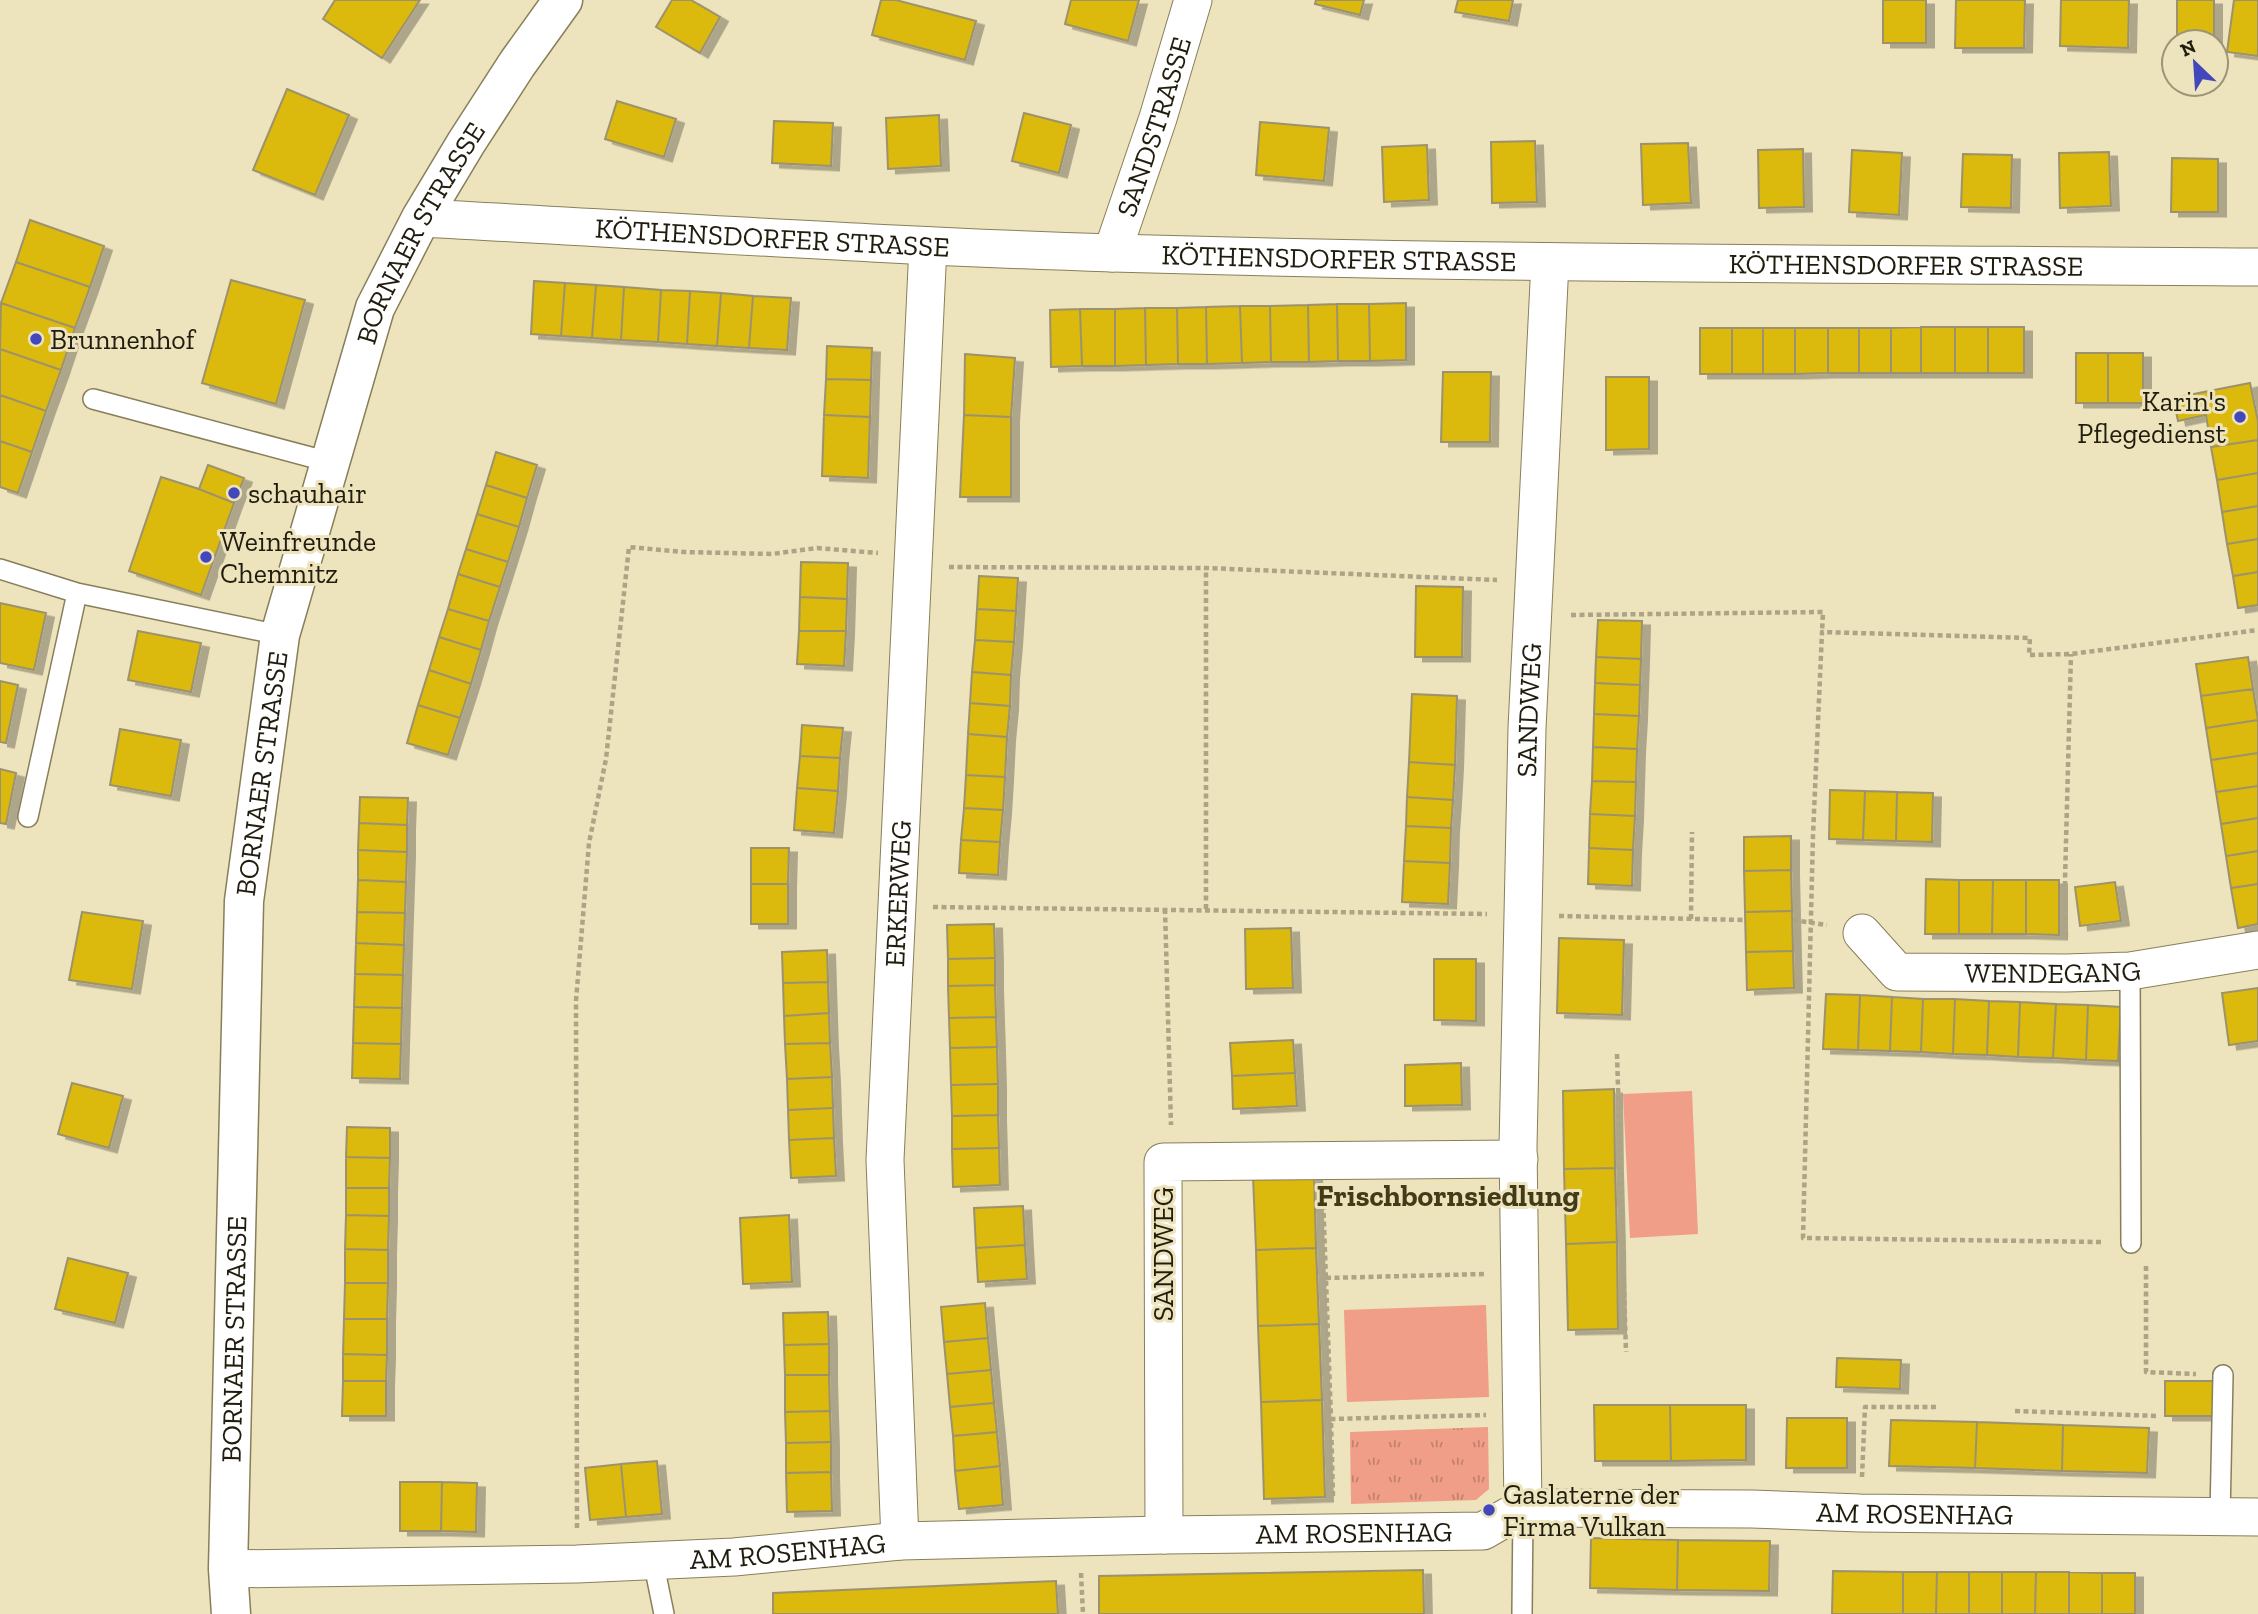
<svg xmlns="http://www.w3.org/2000/svg" width="2258" height="1614" font-family="'Zilla Slab',serif">
<defs>
<pattern id="park-tufts" width="24" height="20" patternUnits="userSpaceOnUse" patternTransform="scale(1.75)"><rect width="24" height="20" fill="#f09e88"/><path d="M3 7l-1-3M5 7V3M7 7l1-3M15 17l-1-3M17 17v-4M19 17l1-3" fill="none" stroke="#c2806e"/></pattern>
<filter id="shadow"><feDropShadow dx="8" dy="4.5" stdDeviation="0" flood-color="#0004"/></filter>
</defs>
<rect width="100%" height="100%" fill="#ede3bc"/>
<path fill="#f09e88" d="M 1692,1091 L 1698,1234 L 1630,1238 L 1623,1094 Z
M 1486,1305 L 1489,1397 L 1347,1402 L 1344,1310 Z"/>
<path fill="url(#park-tufts)" d="M 1488,1427 L 1489,1489 L 1476,1500 L 1351,1504 L 1350,1432 Z"/>
<path fill="#dbb90b" stroke="#9c936e" stroke-width="2" filter="url(#shadow)" d="M 335,0 L 420,0 L 382,58 L 323,19 Z
M 672,0 L 691,0 L 720,17 L 700,53 L 656,27 Z
M 881,0 L 896,0 L 976,21 L 965,60 L 872,35 Z
M 1071,0 L 1139,0 L 1128,41 L 1065,24 Z
M 1316,0 L 1364,0 L 1360,15 L 1315,4 Z
M 1458,0 L 1513,0 L 1509,21 L 1455,12 Z
M 1883,0 L 1926,0 L 1926,43 L 1883,43 Z
M 1956,0 L 2025,0 L 2024,48 L 1955,48 Z
M 2061,0 L 2129,0 L 2128,48 L 2060,46 Z
M 2177,0 L 2214,0 L 2214,42 L 2177,42 Z
M 2234,0 L 2258,0 L 2258,56 L 2227,52 Z
M 287,89 L 349,115 L 315,195 L 253,170 Z
M 617,101 L 676,119 L 664,157 L 605,139 Z
M 1024,113 L 1071,125 L 1059,173 L 1012,161 Z
M 939,115 L 941,166 L 888,169 L 886,118 Z
M 774,121 L 833,123 L 831,166 L 772,163 Z
M 1260,122 L 1329,128 L 1324,181 L 1256,175 Z
M 1535,141 L 1537,202 L 1492,203 L 1491,142 Z
M 1688,143 L 1691,203 L 1643,205 L 1641,144 Z
M 1427,145 L 1429,200 L 1384,202 L 1382,147 Z
M 1803,149 L 1804,207 L 1759,208 L 1758,150 Z
M 1852,150 L 1902,153 L 1899,215 L 1849,212 Z
M 2109,152 L 2111,206 L 2060,208 L 2059,153 Z
M 1963,154 L 2012,155 L 2011,208 L 1961,207 Z
M 2172,158 L 2218,159 L 2218,212 L 2171,212 Z
M 30,220 L 104,246 L 90,287 L 16,262 Z
M 16,262 L 90,287 L 75,328 L 1,303 Z
M 231,280 L 305,300 L 276,404 L 202,383 Z
M 534,281 L 565,283 L 561,336 L 531,334 Z
M 565,283 L 596,285 L 592,338 L 561,336 Z
M 596,285 L 624,287 L 621,340 L 592,338 Z
M 624,287 L 661,290 L 658,342 L 621,340 Z
M 661,290 L 690,291 L 687,344 L 658,342 Z
M 690,291 L 721,293 L 717,346 L 687,344 Z
M 721,293 L 753,296 L 749,348 L 717,346 Z
M 753,296 L 791,298 L 787,350 L 749,348 Z
M 1,303 L 75,328 L 61,370 L 0,349 Z
M 1406,303 L 1406,360 L 1370,361 L 1369,304 Z
M 1337,304 L 1369,304 L 1370,361 L 1338,361 Z
M 1337,304 L 1338,361 L 1309,362 L 1308,305 Z
M 1308,305 L 1309,362 L 1271,362 L 1270,306 Z
M 1240,306 L 1242,363 L 1207,364 L 1206,307 Z
M 1240,306 L 1270,306 L 1271,362 L 1242,363 Z
M 1206,307 L 1207,364 L 1178,364 L 1177,308 Z
M 1145,308 L 1177,308 L 1178,364 L 1146,365 Z
M 1145,308 L 1146,365 L 1115,366 L 1115,309 Z
M 1080,309 L 1115,309 L 1115,366 L 1082,366 Z
M 1080,309 L 1082,366 L 1051,367 L 1050,310 Z
M 1921,327 L 1921,373 L 1891,373 L 1891,328 Z
M 1921,327 L 1955,327 L 1955,373 L 1921,373 Z
M 1955,327 L 1988,327 L 1988,373 L 1955,373 Z
M 1988,327 L 2024,327 L 2024,373 L 1988,373 Z
M 1700,328 L 1732,328 L 1732,374 L 1700,374 Z
M 1732,328 L 1763,328 L 1763,374 L 1732,374 Z
M 1763,328 L 1795,328 L 1795,374 L 1763,374 Z
M 1795,328 L 1828,328 L 1828,373 L 1795,374 Z
M 1828,328 L 1859,328 L 1859,373 L 1828,373 Z
M 1859,328 L 1891,328 L 1891,373 L 1859,373 Z
M 827,346 L 872,348 L 871,380 L 826,379 Z
M 0,349 L 61,370 L 46,411 L 0,395 Z
M 2076,353 L 2108,353 L 2108,403 L 2076,403 Z
M 2108,353 L 2143,353 L 2143,403 L 2108,403 Z
M 965,354 L 1015,358 L 1011,417 L 964,415 Z
M 1443,372 L 1491,372 L 1490,442 L 1441,442 Z
M 1606,377 L 1649,377 L 1649,449 L 1606,450 Z
M 826,379 L 871,380 L 870,417 L 824,415 Z
M 2250,383 L 2258,421 L 2258,440 L 2211,447 L 2206,415 L 2178,421 L 2173,398 Z
M 0,395 L 46,411 L 32,452 L 0,441 Z
M 824,415 L 870,417 L 868,478 L 822,476 Z
M 964,415 L 1011,417 L 1011,497 L 960,497 Z
M 2258,440 L 2258,473 L 2217,480 L 2211,447 Z
M 0,441 L 32,452 L 18,493 L 0,487 Z
M 496,452 L 537,465 L 527,498 L 486,485 Z
M 208,465 L 244,478 L 234,503 L 199,489 Z
M 2258,473 L 2258,506 L 2222,512 L 2217,480 Z
M 161,477 L 199,489 L 234,503 L 201,595 L 129,571 Z
M 486,485 L 527,498 L 519,527 L 477,514 Z
M 2258,506 L 2258,539 L 2227,544 L 2222,512 Z
M 477,514 L 519,527 L 508,562 L 466,549 Z
M 2258,539 L 2258,572 L 2233,576 L 2227,544 Z
M 466,549 L 508,562 L 500,587 L 458,574 Z
M 801,562 L 848,563 L 847,599 L 800,597 Z
M 2258,572 L 2258,605 L 2238,608 L 2233,576 Z
M 458,574 L 500,587 L 489,621 L 448,609 Z
M 979,576 L 1018,578 L 1016,611 L 977,609 Z
M 1416,586 L 1463,587 L 1462,657 L 1415,657 Z
M 800,597 L 847,599 L 846,631 L 799,631 Z
M 0,603 L 46,613 L 34,670 L 0,663 Z
M 448,609 L 489,621 L 481,650 L 439,637 Z
M 977,609 L 1016,611 L 1014,642 L 975,640 Z
M 1598,620 L 1642,621 L 1641,659 L 1596,657 Z
M 138,631 L 201,643 L 191,692 L 128,680 Z
M 799,631 L 846,631 L 844,666 L 797,664 Z
M 439,637 L 481,650 L 471,684 L 429,670 Z
M 975,640 L 1014,642 L 1011,675 L 972,672 Z
M 1596,657 L 1641,659 L 1640,685 L 1595,683 Z
M 2248,657 L 2253,689 L 2201,696 L 2196,664 Z
M 429,670 L 471,684 L 460,718 L 418,705 Z
M 972,672 L 1011,675 L 1010,706 L 970,703 Z
M 0,681 L 18,685 L 6,743 L 0,742 Z
M 1595,683 L 1640,685 L 1639,716 L 1594,714 Z
M 2253,689 L 2258,720 L 2206,728 L 2201,696 Z
M 1412,694 L 1457,696 L 1455,765 L 1409,762 Z
M 970,703 L 1010,706 L 1007,737 L 968,734 Z
M 418,705 L 460,718 L 448,755 L 407,743 Z
M 1594,714 L 1639,716 L 1637,749 L 1593,747 Z
M 2258,720 L 2258,753 L 2211,760 L 2206,728 Z
M 802,725 L 843,728 L 840,758 L 800,756 Z
M 120,729 L 181,740 L 171,796 L 110,785 Z
M 968,734 L 1007,737 L 1005,777 L 966,775 Z
M 1593,747 L 1637,749 L 1636,782 L 1592,781 Z
M 2258,753 L 2258,786 L 2216,792 L 2211,760 Z
M 800,756 L 840,758 L 838,791 L 797,788 Z
M 1409,762 L 1455,765 L 1453,800 L 1407,797 Z
M 0,769 L 16,773 L 6,824 L 0,823 Z
M 966,775 L 1005,777 L 1003,810 L 964,808 Z
M 1592,781 L 1636,782 L 1635,816 L 1590,814 Z
M 2258,786 L 2258,818 L 2221,824 L 2216,792 Z
M 797,788 L 838,791 L 834,833 L 794,830 Z
M 1830,790 L 1865,791 L 1863,840 L 1829,839 Z
M 1865,791 L 1897,792 L 1896,841 L 1863,840 Z
M 1897,792 L 1933,793 L 1932,842 L 1896,841 Z
M 360,797 L 408,798 L 407,825 L 359,823 Z
M 1407,797 L 1453,800 L 1451,828 L 1406,826 Z
M 964,808 L 1003,810 L 1000,842 L 961,840 Z
M 1590,814 L 1635,816 L 1633,850 L 1589,848 Z
M 2258,818 L 2258,851 L 2226,856 L 2221,824 Z
M 359,823 L 407,825 L 407,852 L 358,850 Z
M 1406,826 L 1451,828 L 1450,863 L 1404,861 Z
M 1791,836 L 1791,870 L 1744,871 L 1744,837 Z
M 961,840 L 1000,842 L 998,875 L 959,873 Z
M 751,848 L 789,848 L 788,884 L 751,884 Z
M 1589,848 L 1633,850 L 1632,886 L 1588,884 Z
M 358,850 L 407,852 L 406,882 L 358,880 Z
M 2258,851 L 2258,884 L 2231,888 L 2226,856 Z
M 1404,861 L 1450,863 L 1448,904 L 1402,902 Z
M 1791,870 L 1792,911 L 1745,912 L 1744,871 Z
M 1926,879 L 1959,880 L 1959,934 L 1925,934 Z
M 358,880 L 406,882 L 405,913 L 357,912 Z
M 1959,880 L 1993,880 L 1992,934 L 1959,934 Z
M 1993,880 L 2026,880 L 2026,934 L 1992,934 Z
M 2026,880 L 2059,880 L 2059,935 L 2026,934 Z
M 2115,882 L 2121,921 L 2080,926 L 2075,887 Z
M 751,884 L 788,884 L 788,924 L 751,924 Z
M 2258,884 L 2258,924 L 2238,928 L 2231,888 Z
M 1792,911 L 1793,951 L 1746,952 L 1745,912 Z
M 82,912 L 143,921 L 132,989 L 69,980 Z
M 357,912 L 405,913 L 404,945 L 356,943 Z
M 994,924 L 995,958 L 948,959 L 947,925 Z
M 1291,928 L 1293,988 L 1246,989 L 1245,929 Z
M 1559,938 L 1624,940 L 1622,1015 L 1557,1013 Z
M 356,943 L 404,945 L 403,975 L 355,974 Z
M 827,950 L 828,982 L 783,983 L 782,952 Z
M 1793,951 L 1794,988 L 1747,990 L 1746,952 Z
M 995,958 L 995,985 L 948,986 L 948,959 Z
M 1434,959 L 1476,959 L 1476,1021 L 1434,1020 Z
M 355,974 L 403,975 L 402,1008 L 354,1007 Z
M 828,982 L 829,1013 L 784,1016 L 783,983 Z
M 995,985 L 996,1017 L 949,1018 L 948,986 Z
M 2258,988 L 2258,1041 L 2229,1045 L 2222,993 Z
M 1826,994 L 1860,995 L 1858,1050 L 1823,1049 Z
M 1860,995 L 1892,997 L 1890,1051 L 1858,1050 Z
M 1892,997 L 1923,999 L 1921,1052 L 1890,1051 Z
M 1923,999 L 1955,999 L 1953,1054 L 1921,1052 Z
M 1955,999 L 1989,1001 L 1987,1055 L 1953,1054 Z
M 1989,1001 L 2020,1002 L 2018,1057 L 1987,1055 Z
M 2020,1002 L 2056,1004 L 2053,1058 L 2018,1057 Z
M 2056,1004 L 2088,1005 L 2086,1060 L 2053,1058 Z
M 2088,1005 L 2121,1007 L 2118,1061 L 2086,1060 Z
M 354,1007 L 402,1008 L 401,1044 L 353,1043 Z
M 829,1013 L 830,1043 L 785,1044 L 784,1016 Z
M 996,1017 L 997,1047 L 950,1048 L 949,1018 Z
M 1293,1040 L 1295,1073 L 1232,1076 L 1230,1043 Z
M 353,1043 L 401,1044 L 400,1079 L 352,1078 Z
M 830,1043 L 832,1077 L 787,1079 L 785,1044 Z
M 997,1047 L 998,1084 L 951,1085 L 950,1048 Z
M 1461,1063 L 1462,1105 L 1405,1106 L 1405,1065 Z
M 1295,1073 L 1297,1106 L 1233,1109 L 1232,1076 Z
M 832,1077 L 833,1108 L 788,1110 L 787,1079 Z
M 72,1083 L 123,1096 L 109,1148 L 58,1134 Z
M 998,1084 L 998,1115 L 952,1116 L 951,1085 Z
M 1614,1089 L 1615,1168 L 1564,1169 L 1563,1091 Z
M 833,1108 L 834,1138 L 789,1140 L 788,1110 Z
M 998,1115 L 999,1148 L 952,1149 L 952,1116 Z
M 347,1127 L 390,1128 L 390,1158 L 346,1157 Z
M 834,1138 L 836,1176 L 791,1178 L 789,1140 Z
M 999,1148 L 1000,1185 L 953,1187 L 952,1149 Z
M 346,1157 L 390,1158 L 389,1188 L 346,1188 Z
M 1615,1168 L 1617,1242 L 1566,1244 L 1564,1169 Z
M 1314,1174 L 1316,1248 L 1256,1250 L 1253,1176 Z
M 346,1188 L 389,1188 L 389,1216 L 346,1215 Z
M 1023,1206 L 1025,1245 L 976,1248 L 974,1208 Z
M 346,1215 L 389,1216 L 388,1250 L 345,1249 Z
M 789,1215 L 792,1282 L 743,1284 L 740,1218 Z
M 1617,1242 L 1618,1329 L 1568,1330 L 1566,1244 Z
M 1025,1245 L 1027,1279 L 978,1282 L 976,1248 Z
M 1316,1248 L 1319,1324 L 1258,1326 L 1256,1250 Z
M 345,1249 L 388,1250 L 388,1283 L 345,1283 Z
M 68,1258 L 128,1273 L 115,1323 L 55,1309 Z
M 345,1283 L 388,1283 L 387,1319 L 344,1319 Z
M 985,1303 L 988,1338 L 944,1342 L 941,1307 Z
M 828,1312 L 829,1344 L 784,1345 L 783,1313 Z
M 344,1319 L 387,1319 L 387,1355 L 343,1354 Z
M 1319,1324 L 1322,1400 L 1261,1402 L 1258,1326 Z
M 988,1338 L 991,1370 L 947,1374 L 944,1342 Z
M 829,1344 L 829,1375 L 785,1375 L 784,1345 Z
M 343,1354 L 387,1355 L 386,1381 L 343,1381 Z
M 1837,1358 L 1901,1360 L 1900,1389 L 1836,1387 Z
M 991,1370 L 994,1403 L 950,1407 L 947,1374 Z
M 785,1375 L 829,1375 L 830,1411 L 785,1412 Z
M 343,1381 L 386,1381 L 386,1416 L 342,1416 Z
M 2165,1381 L 2215,1381 L 2216,1416 L 2165,1416 Z
M 1322,1400 L 1325,1497 L 1264,1499 L 1261,1402 Z
M 994,1403 L 997,1432 L 953,1436 L 950,1407 Z
M 1594,1405 L 1670,1405 L 1671,1461 L 1595,1461 Z
M 1670,1405 L 1746,1405 L 1746,1460 L 1671,1461 Z
M 830,1411 L 831,1442 L 786,1443 L 785,1412 Z
M 1787,1418 L 1847,1418 L 1847,1468 L 1786,1468 Z
M 1891,1420 L 1977,1422 L 1975,1468 L 1889,1466 Z
M 1977,1422 L 2063,1425 L 2062,1471 L 1975,1468 Z
M 2063,1425 L 2149,1428 L 2147,1473 L 2062,1471 Z
M 997,1432 L 1000,1466 L 955,1471 L 953,1436 Z
M 831,1442 L 831,1472 L 786,1473 L 786,1443 Z
M 657,1461 L 662,1514 L 626,1517 L 621,1464 Z
M 621,1464 L 626,1517 L 590,1520 L 585,1468 Z
M 1000,1466 L 1003,1505 L 959,1509 L 955,1471 Z
M 831,1472 L 832,1511 L 787,1512 L 786,1473 Z
M 400,1482 L 442,1482 L 441,1531 L 400,1531 Z
M 442,1482 L 477,1483 L 476,1532 L 441,1531 Z
M 1591,1538 L 1678,1540 L 1677,1590 L 1590,1588 Z
M 1678,1540 L 1770,1541 L 1769,1591 L 1677,1590 Z
M 1423,1570 L 1424,1614 L 1099,1614 L 1099,1576 Z
M 1833,1571 L 1903,1572 L 1903,1614 L 1832,1614 Z
M 1903,1572 L 1937,1572 L 1936,1614 L 1903,1614 Z
M 1937,1572 L 1969,1572 L 1969,1614 L 1936,1614 Z
M 1969,1572 L 2002,1572 L 2002,1614 L 1969,1614 Z
M 2002,1572 L 2036,1572 L 2035,1614 L 2002,1614 Z
M 2036,1572 L 2069,1572 L 2069,1614 L 2035,1614 Z
M 2069,1572 L 2102,1573 L 2102,1614 L 2069,1614 Z
M 2102,1573 L 2135,1573 L 2135,1614 L 2102,1614 Z
M 1056,1581 L 1058,1614 L 773,1614 L 773,1593 Z"/>
<g fill="none" stroke-linecap="round" stroke-linejoin="round">
<g stroke="#887f5a" stroke-width="22">
<path id="service" d="M 93,399 L 329,462
M 0,569 L 77,593 L 280,635
M 28,817 L 77,593
M 2130,971 L 2131,1243
M 2220,1516 L 2223,1375
M 653,1560 L 664,1614
M 1522,1614 L 1523,1508"/>
</g>
<g stroke="#887f5a" stroke-width="39">
<g id="minor">
<path id="s1" d="M 421,218 C 651,230 882,246 1113,253 C 1494,264 1876,264 2258,267"/>
<path id="s2" d="M 1112,253 L 1158,118 L 1193,0"/>
<path id="s3" d="M 1862,933 L 1897,972 L 2066,973 L 2130,971 L 2258,950"/>
<path id="s4" d="M 1523,1508 L 1518,1147 L 1523,915 L 1527,728 L 1550,262"/>
<path d="M 1164,1535 L 1163,1162 L 1519,1159"/>
<path id="s5" d="M 900,1541 L 885,1160 L 928,246"/>
<path id="s6" d="M 228,1569 L 577,1564 L 734,1557 L 900,1541 L 1164,1535 L 1483,1531 L 1523,1508 L 1752,1509 L 1860,1513 L 2258,1517"/>
</g>
</g>
<g stroke="#887f5a" stroke-width="41">
<g id="secondary">
<path id="s7" d="M 231,1614 L 228,1569 L 244,901 L 280,635 L 375,308 L 421,218 L 466,143 L 517,64 L 563,0"/>
</g>
</g>
<path stroke="#ada485" stroke-width="4.5" stroke-dasharray="5 3.5" stroke-linecap="butt" d="M 949,567 L 1206,568 L 1497,580
M 1571,615 L 1823,612 L 1822,632
M 933,907 L 1487,914
M 1165,909 L 1171,1125
M 1206,909 L 1206,568
M 1559,916 L 1745,920
M 1691,919 L 1692,832
M 1793,920 L 1827,925
M 2066,937 L 2065,880 L 2071,654
M 1617,1054 L 1626,1352
M 1323,1196 L 1331,1419
M 2101,1242 L 1803,1238 L 1813,835 L 1822,632 L 2030,638 L 2029,655 L 2071,654 L 2258,630
M 2146,1266 L 2146,1372 L 2196,1374
M 1326,1278 L 1484,1274
M 2015,1411 L 2159,1416
M 1862,1477 L 1865,1407 L 1938,1407
M 1333,1496 L 1331,1419 L 1486,1415
M 577,1528 L 576,1001 L 589,843 L 606,759 L 629,547 L 684,552 L 772,554 L 817,548 L 878,553
M 1081,1573 L 1083,1614"/>
<use href="#service" stroke="#fff" stroke-width="19"/>
<use href="#minor" stroke="#fff" stroke-width="37"/>
<use href="#secondary" stroke="#fff" stroke-width="38"/>
</g>
<g fill="#4347bb" stroke="#ede3bc" stroke-width="2.5">
<circle cx="36" cy="339" r="7"/>
<circle cx="2240" cy="417" r="7"/>
<circle cx="234" cy="493" r="7"/>
<circle cx="206" cy="557" r="7"/>
<circle cx="1489" cy="1510" r="7"/>
</g>
<g text-anchor="middle" stroke-width="6" stroke-linejoin="round" paint-order="stroke">
<g font-size="28" fill="#211d0e" stroke="#ede3bc">
<text dy="10" stroke="none"><textPath href="#s2" startOffset="133">SANDSTRASSE</textPath></text>
<text dy="10" stroke="none"><textPath href="#s7" startOffset="1409">BORNAER STRASSE</textPath></text>
<text dy="10" stroke="none"><textPath href="#s1" startOffset="352">KÖTHENSDORFER STRASSE</textPath></text>
<text dy="10" stroke="none"><textPath href="#s1" startOffset="919">KÖTHENSDORFER STRASSE</textPath></text>
<text dy="10" stroke="none"><textPath href="#s1" startOffset="1486">KÖTHENSDORFER STRASSE</textPath></text>
<text dy="10" stroke="none"><textPath href="#s4" startOffset="798">SANDWEG</textPath></text>
<text dy="10" stroke="none"><textPath href="#s7" startOffset="842">BORNAER STRASSE</textPath></text>
<text dy="10" stroke="none"><textPath href="#s5" startOffset="648">ERKERWEG</textPath></text>
<text dy="10" stroke="none"><textPath href="#s3" startOffset="208">WENDEGANG</textPath></text>
<text transform="translate(1163 1254) rotate(-90)" y="10">SANDWEG</text>
<text dy="10" stroke="none"><textPath href="#s7" startOffset="275">BORNAER STRASSE</textPath></text>
<text dy="10" stroke="none"><textPath href="#s6" startOffset="1694">AM ROSENHAG</textPath></text>
<text dy="10" stroke="none"><textPath href="#s6" startOffset="1127">AM ROSENHAG</textPath></text>
<text dy="10" stroke="none"><textPath href="#s6" startOffset="560">AM ROSENHAG</textPath></text>
</g>
<g font-size="28" fill="#211d0e" stroke="#ede3bc" text-anchor="start">
<text x="50" y="349">Brunnenhof</text>
<text x="2226" y="411" text-anchor="end">Karin's<tspan x="2226" dy="32">Pflegedienst</tspan></text>
<text x="248" y="503">schauhair</text>
<text x="220" y="551">Weinfreunde<tspan x="220" dy="32">Chemnitz</tspan></text>
<text x="1503" y="1504">Gaslaterne der<tspan x="1503" dy="32">Firma Vulkan</tspan></text>
</g>
<g font-size="30" font-weight="bold" fill="#433b18" stroke="#ede3bc">
<text x="1448" y="1206">Frischbornsiedlung</text>
</g>
</g>
<g transform="translate(2195 63) rotate(335)"><circle r="33" fill="#ede3bc" stroke="#9b9476" stroke-width="2"/>
<path d="M0-5L12 26L0 18L-12 26Z" fill="#4347bb"/>
<text y="-10" font-size="19" font-weight="bold" text-anchor="middle" fill="#211d0e">N</text>
</g>
</svg>
